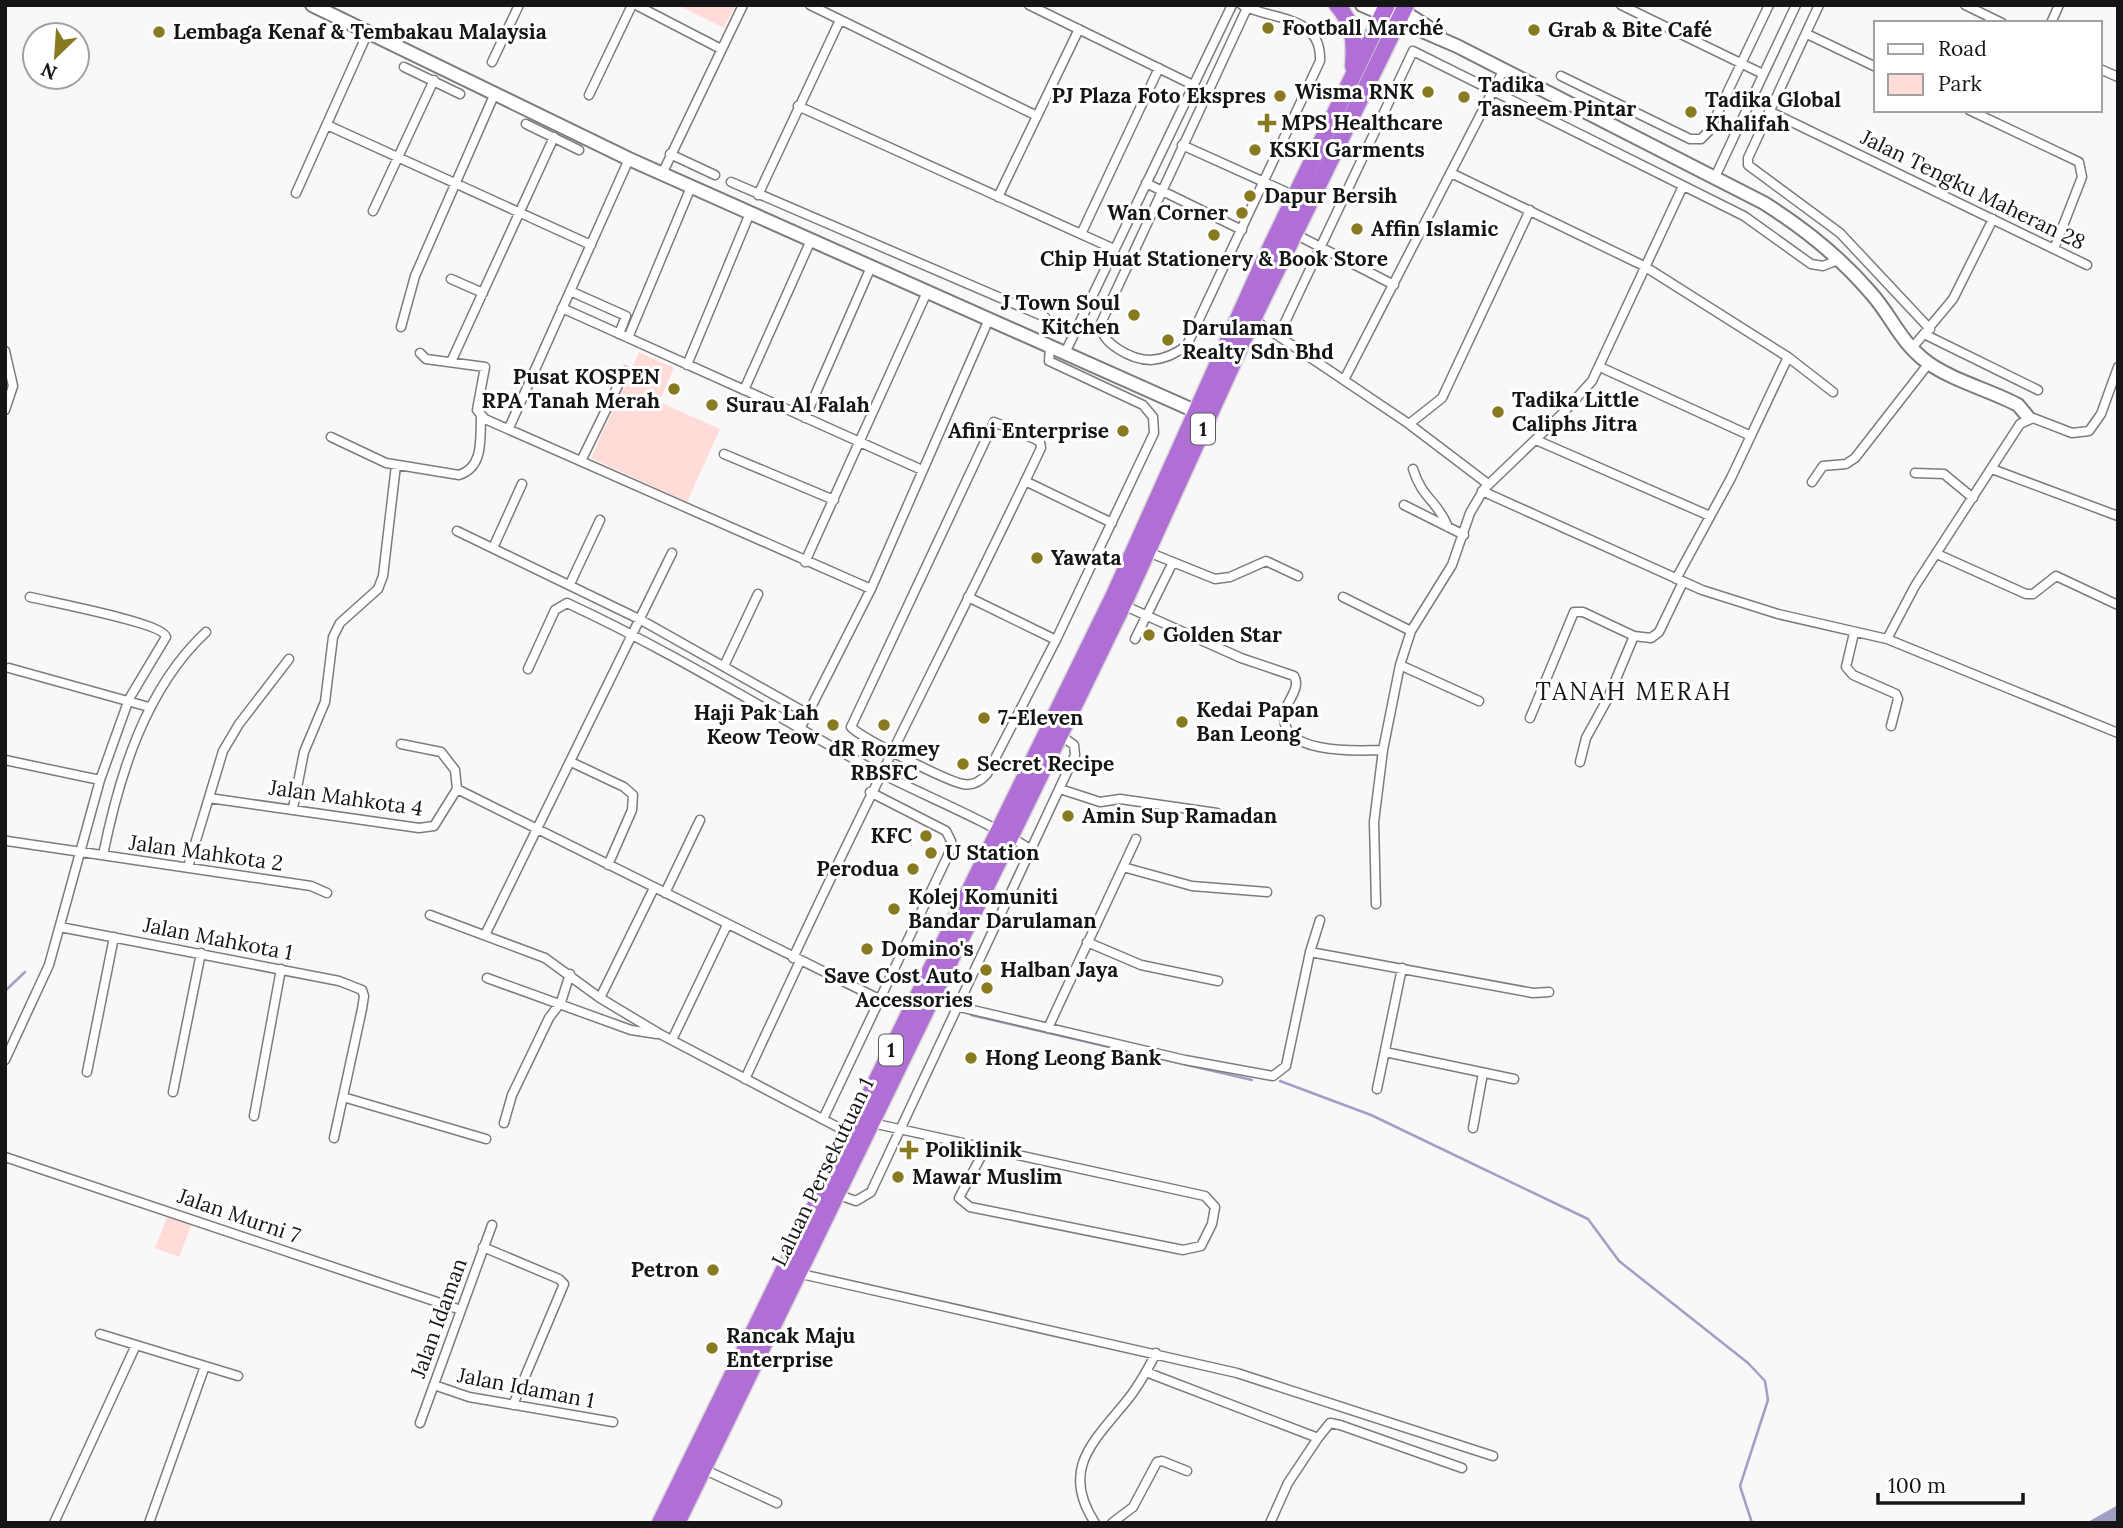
<svg xmlns="http://www.w3.org/2000/svg" width="2123" height="1528" font-family="Lora,serif">
<rect width="100%" height="100%" fill="#faf7f9"/>
<path fill="#ffdcd8" d="M 677,5 L 735,5 L 724,28 Z
M 639,352 L 674,368 L 659,402 L 720,429 L 687,502 L 591,458 Z
M 168,1215 L 192,1224 L 179,1257 L 155,1248 Z"/>
<path fill="#a09fc4" d="M 2118,1505 L 2118,1523 L 2086,1523 Z"/>
<g fill="none" stroke-linecap="round" stroke-linejoin="round">
<path stroke="#a09fc4" stroke-width="2.5" d="M 5,991 L 25,972
M 971,1015 L 1252,1080
M 1280,1081 L 1371,1115 L 1588,1219 L 1619,1261 L 1748,1363 L 1765,1381 L 1768,1400 L 1740,1486 L 1752,1523"/>
<g stroke="#7e7b7d" stroke-width="11">
<path id="street" d="M 636,5 L 721,49
M 810,5 L 1037,116
M 1029,5 L 1193,85
M 1242,5 C 1272,21 1322,14 1320,61 L 1187,345 C 1176,354 1165,359 1151,360 C 1132,360 1099,343 1101,323 L 1247,8
M 1621,5 L 1763,74
M 1819,5 L 1748,158 L 1748,165 L 1840,233 L 1930,329
M 1965,5 L 2002,23
M 2051,23 L 2059,5
M 1807,34 L 1876,67
M 492,62 L 519,5
M 404,67 L 460,94
M 2100,69 L 2118,77
M 1561,76 L 1690,139 L 1701,139 L 1709,131 L 1769,5
M 589,95 L 632,5
M 798,106 L 1114,249
M 1969,110 L 2079,162 L 2082,177 L 2054,249
M 1769,111 L 2087,265
M 526,124 L 579,150
M 327,125 L 591,245
M 1182,145 L 1295,196
M 670,154 L 715,175
M 1451,173 L 1644,266 L 1788,357 L 1833,392
M 662,174 L 743,5
M 1715,177 L 1796,5
M 731,182 L 1045,317
M 1146,183 L 1242,230
M 296,193 L 368,32
M 758,195 L 840,20
M 998,197 L 1079,29
M 373,211 L 434,80
M 1081,234 L 1159,68
M 1295,234 L 1394,285
M 451,279 L 483,293
M 570,291 L 626,316 L 619,334
M 562,308 L 922,470
M 1253,319 L 1409,424 L 1488,484
M 401,327 L 415,276 L 495,93
M 1279,335 L 1413,51 L 1744,216 L 1811,264 L 1823,266 L 1838,260
M 1926,335 L 2038,390
M 628,338 L 691,187
M 1912,348 L 1953,299 L 1993,219
M 5,351 L 13,386 L 5,410
M 420,353 L 426,359 L 485,367 L 477,410 L 485,419 L 871,589
M 1065,353 L 1232,5
M 451,362 L 554,137
M 687,365 L 750,213
M 1600,367 L 1751,436
M 1344,380 L 1504,69
M 744,390 L 811,240
M 805,418 L 871,267
M 1409,424 L 1442,398 L 1530,210
M 509,428 L 629,159
M 331,437 L 386,463 L 459,475 C 484,467 480,439 481,417
M 1536,440 L 1710,516
M 724,454 L 834,500
M 581,461 L 625,371
M 1413,469 C 1422,499 1438,501 1448,527
M 1992,469 L 2118,516
M 1915,473 L 1944,474 L 1973,498
M 1025,481 L 1112,523
M 1812,482 L 1823,466 L 1846,464 L 1855,458 L 1929,363
M 1482,491 L 1702,590 L 1778,614 L 1887,639 L 2118,733
M 1404,505 L 1464,535
M 457,531 L 641,620 L 808,714
M 493,548 L 522,484
M 1148,552 L 1215,579 L 1230,577 L 1266,561 L 1298,576
M 1937,554 L 2026,594 L 2033,594 L 2056,576 L 2118,605
M 805,562 L 927,292
M 1676,579 L 1731,478 L 1788,357
M 570,584 L 600,520
M 968,597 L 1056,640
M 1343,597 L 1411,631
M 1123,605 L 1241,658 L 1294,676 C 1301,687 1288,700 1285,711 C 1275,755 1358,751 1383,750
M 1854,633 L 1846,667 L 1853,675 L 1896,694 L 1898,699 L 1891,726
M 1135,639 L 1172,564
M 1887,639 L 1915,586 L 2020,424 L 2033,418 L 2072,433 L 2089,431 L 2101,414 L 2118,367
M 1400,665 L 1479,701
M 724,666 L 758,594
M 9,668 L 149,707
M 528,669 L 555,610 L 567,603 C 669,650 765,710 863,764 C 918,794 977,815 1030,849
M 1530,718 L 1574,612 L 1583,612 L 1634,636 L 1651,638 L 1659,632 L 1683,582
M 800,729 L 871,589 L 989,319
M 5,760 L 100,780
M 571,762 L 624,787 L 633,795 L 632,810 L 608,865
M 1580,762 L 1586,738 L 1608,698 L 1634,636
M 457,789 L 879,999
M 1060,789 L 1100,802 L 1120,799 L 1217,813
M 209,798 L 419,828 L 434,826 L 457,789 L 455,770 L 441,752 L 401,744
M 293,808 L 304,752 L 325,702 L 333,637 L 340,623 L 378,589 L 383,576 L 396,465
M 7,841 L 311,886 L 327,893
M 103,855 C 119,776 145,689 206,632
M 188,867 L 223,751 L 239,724 L 289,659
M 1123,867 L 1192,886 L 1267,892
M 665,893 L 700,820
M 1376,904 L 1374,822 L 1383,750 L 1400,665 L 1411,631 L 1452,565 L 1470,513 L 1484,489 L 1562,414 L 1592,381 L 1683,186
M 430,915 L 545,958 L 600,998 L 660,1034 L 849,1133
M 60,927 L 339,981 L 362,990 L 364,996 L 362,1009 L 334,1138
M 485,935 L 672,553
M 1087,942 L 1141,965 L 1218,981
M 1310,952 L 1533,993 L 1549,992
M 793,958 C 873,786 960,619 1041,448 L 1040,442 L 1035,439 L 994,422 L 851,727 C 861,738 947,781 963,784 C 973,786 981,781 987,774 L 1056,640 L 1154,433 L 1153,417 L 1143,405 L 1049,361 L 1050,347
M 487,978 L 631,1030 L 657,1034
M 600,998 L 654,888
M 930,1000 L 1185,1060 L 1273,1076 L 1286,1066 L 1310,952 L 1320,920
M 1048,1028 L 1136,839
M 672,1040 L 727,925
M 1385,1052 L 1514,1079
M 5,1060 L 49,965 L 100,780 L 129,699 L 166,637 C 163,623 50,602 30,597
M 87,1072 L 114,937
M 745,1079 L 800,961
M 1377,1089 L 1402,968
M 173,1092 L 201,953
M 343,1097 L 486,1139
M 254,1116 L 281,969
M 823,1119 L 951,849 L 951,841 L 946,831 L 870,792
M 504,1123 L 512,1095 L 549,1018 L 561,1002 L 570,974
M 872,1123 L 1205,1196 L 1215,1207 L 1212,1224 L 1201,1246 L 1183,1250 L 970,1207 L 959,1198 L 985,1149
M 1473,1128 L 1483,1073
M 5,1157 L 461,1310
M 836,1194 L 856,1201 L 871,1192 L 1075,755 L 1074,745 L 1060,735
M 483,1247 L 559,1279 L 564,1284 L 513,1405
M 797,1273 L 1237,1373 L 1493,1456
M 100,1334 L 238,1376
M 1146,1372 L 1318,1438 L 1330,1423 L 1340,1425 L 1462,1468
M 434,1385 L 469,1397 L 613,1422
M 420,1423 L 492,1225
M 703,1469 L 777,1503
M 54,1523 L 136,1345
M 149,1523 L 205,1366
M 1095,1523 C 1061,1471 1091,1444 1124,1404 C 1137,1389 1147,1371 1156,1353
M 1112,1523 L 1133,1507 L 1157,1462 L 1162,1461 L 1187,1471
M 1270,1523 L 1288,1483 L 1318,1438"/>
</g>
<g stroke="#7e7b7d" stroke-width="16">
<path id="secondary" d="M 312,5 L 629,159 L 1195,411
M 1362,5 L 1457,46 L 1764,203 C 1802,227 1840,257 1870,292 C 1892,316 1899,341 1927,362 C 1953,381 1990,390 2018,405 L 2028,417
M 1398,8 L 1439,34"/>
</g>
<g stroke="#d5d5d5" stroke-width="19">
<path id="highway" d="M 1337,5 C 1354,24 1355,42 1353,66
M 660,1523 L 1114,595 L 1263,263 L 1387,5
M 677,1523 L 1123,605 L 1253,319 L 1406,5"/>
</g>
<use href="#street" stroke="#fff" stroke-width="8"/>
<use href="#secondary" stroke="#fff" stroke-width="12"/>
<use href="#highway" stroke="#af6fd5" stroke-width="16"/>
</g>
<g fill="#887a20" stroke="#fff" stroke-width="2.5">
<circle cx="1268" cy="28" r="7"/>
<circle cx="1534" cy="30" r="7"/>
<circle cx="159" cy="32" r="7"/>
<circle cx="1428" cy="92" r="7"/>
<circle cx="1280" cy="96" r="7"/>
<circle cx="1464" cy="97" r="7"/>
<circle cx="1691" cy="112" r="7"/>
<path d="M1263.5 112.5h7v7h7v7h-7v7h-7v-7h-7v-7h7z"/>
<circle cx="1255" cy="150" r="7"/>
<circle cx="1250" cy="196" r="7"/>
<circle cx="1242" cy="213" r="7"/>
<circle cx="1357" cy="229" r="7"/>
<circle cx="1214" cy="235" r="7"/>
<circle cx="1134" cy="315" r="7"/>
<circle cx="1168" cy="340" r="7"/>
<circle cx="674" cy="389" r="7"/>
<circle cx="712" cy="405" r="7"/>
<circle cx="1498" cy="412" r="7"/>
<circle cx="1123" cy="431" r="7"/>
<circle cx="1037" cy="558" r="7"/>
<circle cx="1149" cy="635" r="7"/>
<circle cx="984" cy="718" r="7"/>
<circle cx="1182" cy="722" r="7"/>
<circle cx="833" cy="725" r="7"/>
<circle cx="884" cy="725" r="7"/>
<circle cx="963" cy="764" r="7"/>
<circle cx="1068" cy="816" r="7"/>
<circle cx="926" cy="836" r="7"/>
<circle cx="931" cy="853" r="7"/>
<circle cx="913" cy="869" r="7"/>
<circle cx="894" cy="909" r="7"/>
<circle cx="867" cy="949" r="7"/>
<circle cx="986" cy="970" r="7"/>
<circle cx="987" cy="988" r="7"/>
<circle cx="971" cy="1058" r="7"/>
<path d="M905.5 1139.5h7v7h7v7h-7v7h-7v-7h-7v-7h7z"/>
<circle cx="898" cy="1177" r="7"/>
<circle cx="713" cy="1270" r="7"/>
<circle cx="712" cy="1348" r="7"/>
</g>
<g text-anchor="middle" stroke-width="6" stroke-linejoin="round" paint-order="stroke">
<g fill="#fff" stroke="#5c5b5c" stroke-width="2">
<rect x="1191" y="413.5" width="24" height="31" rx="5"/>
<rect x="879" y="1034.5" width="24" height="31" rx="5"/>
</g>
<g font-size="19" font-weight="bold" fill="#161516">
<text x="1203" y="436">1</text>
<text x="891" y="1057">1</text>
</g>
<g font-size="21" font-weight="bold" fill="#161516" stroke="#fff" text-anchor="start">
<text x="1282" y="35">Football Marché</text>
<text x="1548" y="37">Grab &amp; Bite Café</text>
<text x="173" y="39">Lembaga Kenaf &amp; Tembakau Malaysia</text>
<text x="1478" y="92">Tadika<tspan x="1478" dy="24">Tasneem Pintar</tspan></text>
<text x="1414" y="99" text-anchor="end">Wisma RNK</text>
<text x="1266" y="103" text-anchor="end">PJ Plaza Foto Ekspres</text>
<text x="1705" y="107">Tadika Global<tspan x="1705" dy="24">Khalifah</tspan></text>
<text x="1281" y="130">MPS Healthcare</text>
<text x="1269" y="157">KSKI Garments</text>
<text x="1264" y="203">Dapur Bersih</text>
<text x="1228" y="220" text-anchor="end">Wan Corner</text>
<text x="1371" y="236">Affin Islamic</text>
<text x="1214" y="266" text-anchor="middle">Chip Huat Stationery &amp; Book Store</text>
<text x="1120" y="310" text-anchor="end">J Town Soul<tspan x="1120" dy="24">Kitchen</tspan></text>
<text x="1182" y="335">Darulaman<tspan x="1182" dy="24">Realty Sdn Bhd</tspan></text>
<text x="660" y="384" text-anchor="end">Pusat KOSPEN<tspan x="660" dy="24">RPA Tanah Merah</tspan></text>
<text x="1512" y="407">Tadika Little<tspan x="1512" dy="24">Caliphs Jitra</tspan></text>
<text x="726" y="412">Surau Al Falah</text>
<text x="1109" y="438" text-anchor="end">Afini Enterprise</text>
<text x="1051" y="565">Yawata</text>
<text x="1163" y="642">Golden Star</text>
<text x="1196" y="717">Kedai Papan<tspan x="1196" dy="24">Ban Leong</tspan></text>
<text x="819" y="720" text-anchor="end">Haji Pak Lah<tspan x="819" dy="24">Keow Teow</tspan></text>
<text x="998" y="725">7-Eleven</text>
<text x="884" y="756" text-anchor="middle">dR Rozmey<tspan x="884" dy="24">RBSFC</tspan></text>
<text x="977" y="771">Secret Recipe</text>
<text x="1082" y="823">Amin Sup Ramadan</text>
<text x="912" y="843" text-anchor="end">KFC</text>
<text x="945" y="860">U Station</text>
<text x="899" y="876" text-anchor="end">Perodua</text>
<text x="908" y="904">Kolej Komuniti<tspan x="908" dy="24">Bandar Darulaman</tspan></text>
<text x="881" y="956">Domino's</text>
<text x="1000" y="977">Halban Jaya</text>
<text x="973" y="983" text-anchor="end">Save Cost Auto<tspan x="973" dy="24">Accessories</tspan></text>
<text x="985" y="1065">Hong Leong Bank</text>
<text x="925" y="1157">Poliklinik</text>
<text x="912" y="1184">Mawar Muslim</text>
<text x="699" y="1277" text-anchor="end">Petron</text>
<text x="726" y="1343">Rancak Maju<tspan x="726" dy="24">Enterprise</tspan></text>
</g>
<g font-size="21" fill="#161516" stroke="#fff">
<text transform="translate(1973 190) rotate(26)" y="7">Jalan Tengku Maheran 28</text>
<text transform="translate(346 798) rotate(8)" y="7">Jalan Mahkota 4</text>
<text transform="translate(206 853) rotate(8)" y="7">Jalan Mahkota 2</text>
<text transform="translate(218 939) rotate(11)" y="7">Jalan Mahkota 1</text>
<text transform="translate(823 1172) rotate(-64)" y="7">Laluan Persekutuan 1</text>
<text transform="translate(239 1216) rotate(19)" y="7">Jalan Murni 7</text>
<text transform="translate(439 1318) rotate(-70)" y="7">Jalan Idaman</text>
<text transform="translate(526 1388) rotate(11)" y="7">Jalan Idaman 1</text>
</g>
<g font-size="24" letter-spacing="2" fill="#161516" stroke="#fff">
<text x="1634" y="700">TANAH MERAH</text>
</g>
</g>
<rect width="2123" height="1528" fill="none" stroke="#161516" stroke-width="14"/>
<rect x="1874" y="21" width="228" height="91" fill="#ffffff" stroke="#a2a1a2" stroke-width="2"/>
<rect x="1888" y="44" width="35" height="10" fill="#ffffff" stroke="#a2a1a2" stroke-width="2"/>
<text x="1938" y="56" font-size="21" fill="#161516">Road</text>
<rect x="1888" y="74" width="35" height="21" fill="#ffdcd8" stroke="#a2a1a2" stroke-width="2"/>
<text x="1938" y="91" font-size="21" fill="#161516">Park</text>
<g transform="translate(56 56) rotate(205)"><circle r="33" fill="#ffffff" stroke="#a2a1a2" stroke-width="2"/>
<path d="M0-5L12 26L0 18L-12 26Z" fill="#887a20"/>
<text y="-10" font-size="19" font-weight="bold" text-anchor="middle" fill="#161516">N</text>
</g>
<path d="M1878 1493v10h145v-10" fill="none" stroke="#161516" stroke-width="3.5"/>
<text x="1888" y="1493" font-size="21" fill="#161516" stroke="#ffffff" stroke-width="5" paint-order="stroke">100 m</text>
</svg>
